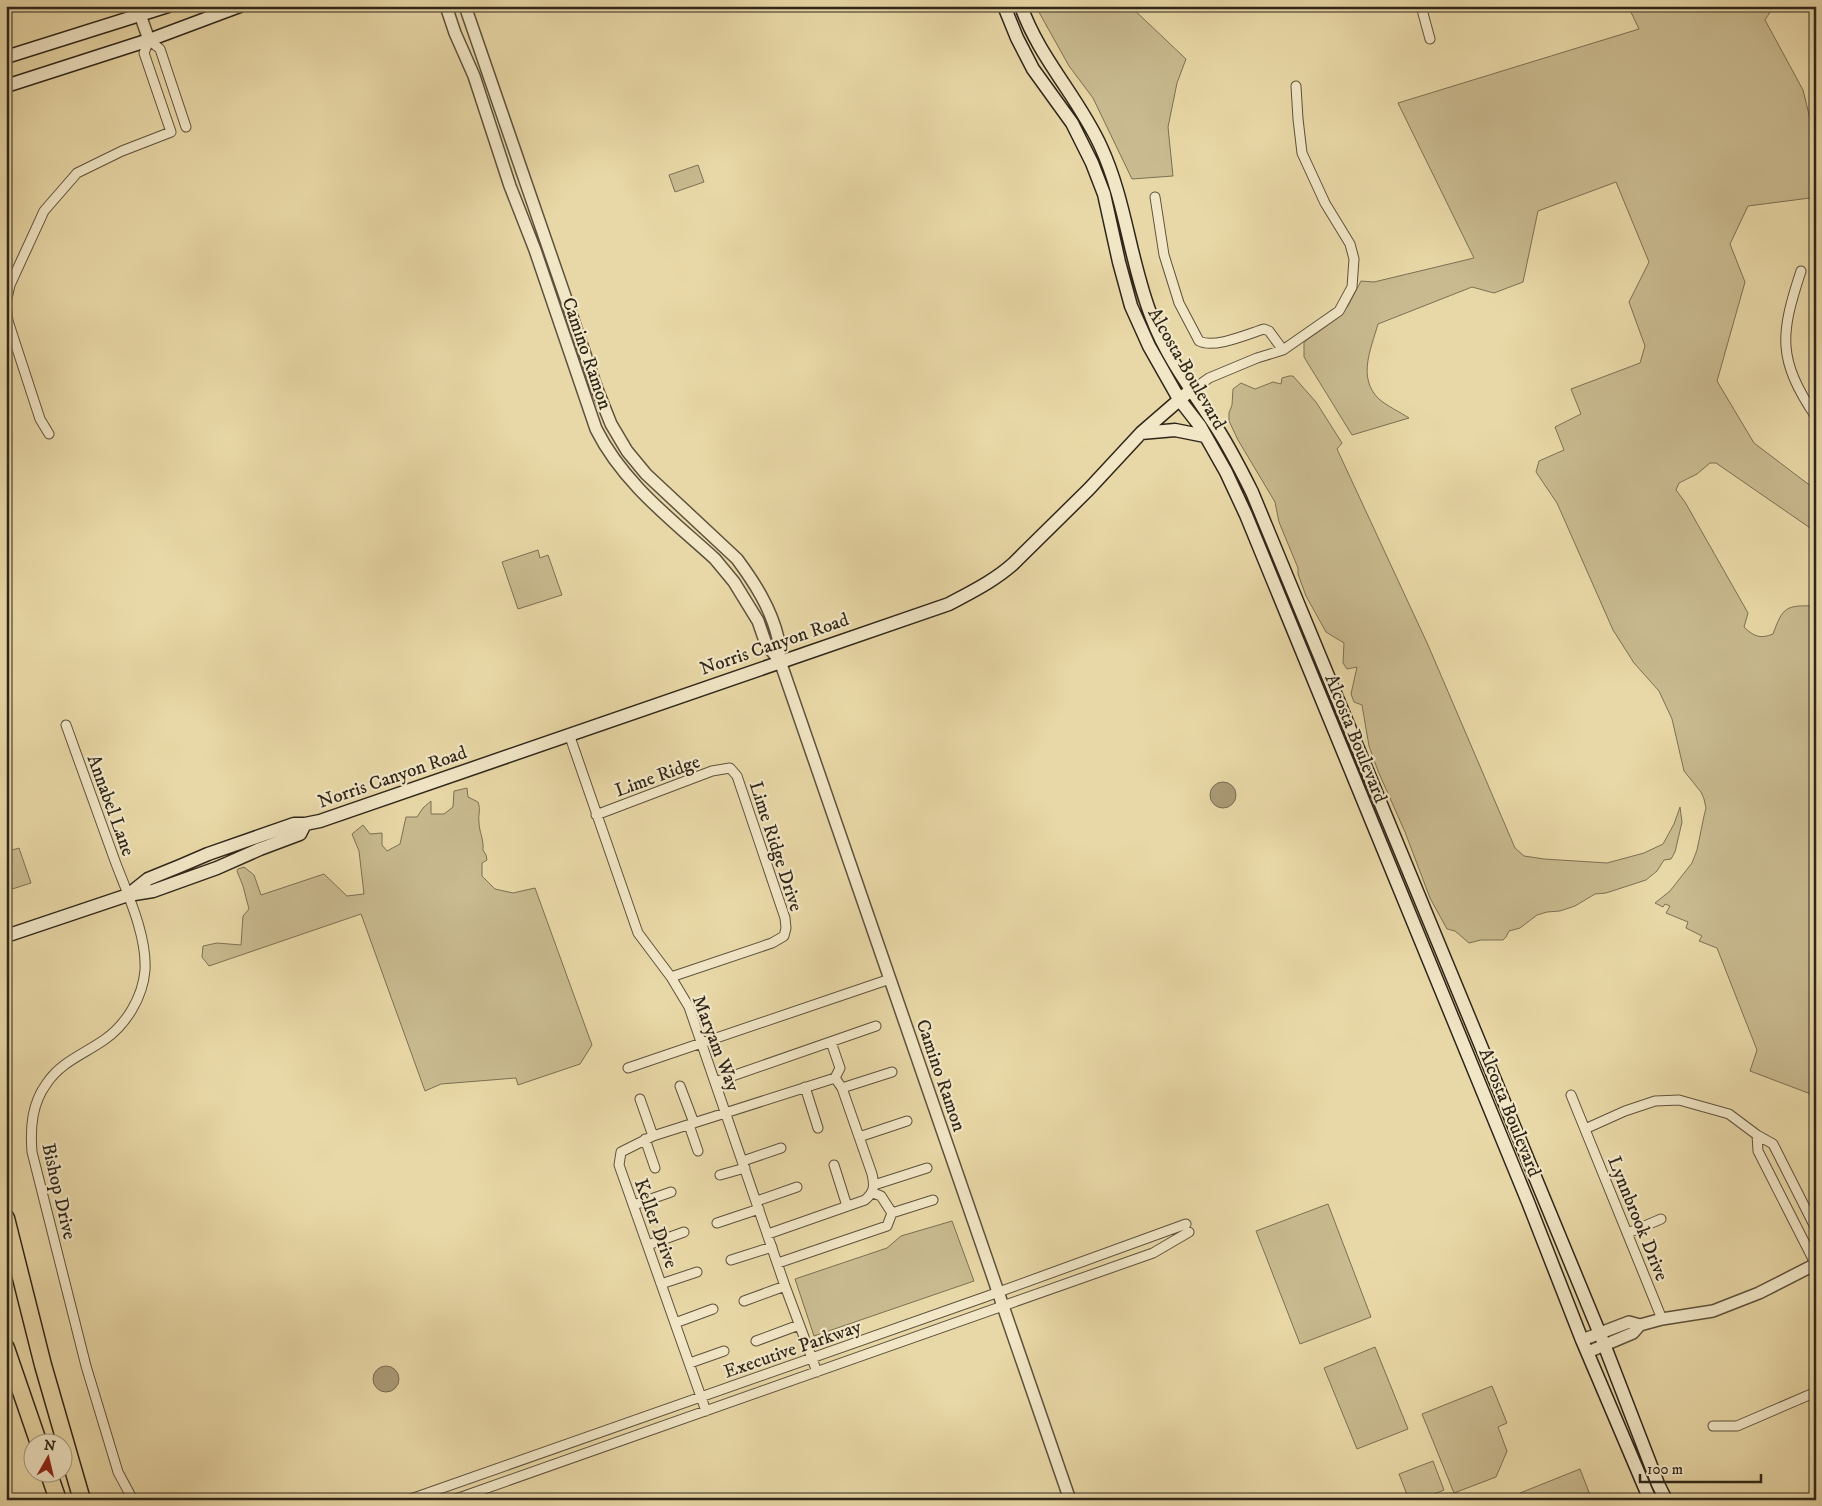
<svg xmlns="http://www.w3.org/2000/svg" width="1822" height="1506" font-family="'IM FELL DW Pica',serif">
<rect width="100%" height="100%" fill="#e9d8a7"/>
<filter id="stains"><feTurbulence type="fractalNoise" baseFrequency=".004" numOctaves="4"/><feColorMatrix values="0 0 0 0 .2 0 0 0 0 .09 0 0 0 0 .02 0 0 0 .5 -.17"/></filter>
<radialGradient id="worn" r=".72"><stop offset=".6" stop-color="#630" stop-opacity="0"/><stop offset="1" stop-color="#630" stop-opacity=".3"/></radialGradient>
<path fill="#c9ba8f" stroke="#7c7054" d="M 1037,6 L 1130,6 L 1186,59 L 1177,83 L 1168,127 L 1173,176 L 1132,179 L 1093,98 L 1069,66 L 1040,14 Z
M 1628,6 L 1774,6 L 1765,20 L 1803,90 L 1816,143 L 1816,217 L 1810,198 L 1748,206 L 1730,244 L 1745,282 L 1717,381 L 1754,443 L 1816,490 L 1816,532 L 1716,463 L 1710,463 L 1697,474 L 1679,483 L 1676,490 L 1685,502 L 1748,613 L 1744,627 C 1754,637 1761,639 1773,634 C 1783,607 1785,605 1816,606 L 1816,1096 L 1750,1071 L 1757,1050 L 1717,948 L 1699,941 L 1702,936 L 1686,928 L 1688,922 L 1666,913 L 1670,906 L 1665,904 L 1663,907 L 1655,903 L 1670,891 L 1692,863 L 1697,850 L 1704,816 L 1706,808 L 1704,799 L 1701,792 L 1684,771 L 1672,719 L 1659,691 L 1634,663 L 1613,630 L 1557,503 L 1536,472 L 1539,461 L 1564,450 L 1555,427 L 1581,414 L 1571,389 L 1640,363 L 1645,346 L 1629,302 L 1649,262 L 1616,182 L 1538,211 L 1523,282 L 1494,293 L 1472,287 L 1378,324 C 1371,349 1357,378 1379,399 C 1387,406 1400,412 1409,418 L 1352,435 L 1304,357 L 1304,342 L 1339,317 L 1348,306 L 1361,281 L 1374,282 L 1474,258 L 1398,103 L 1639,29 Z
M 698,165 L 704,182 L 675,192 L 669,175 Z
M 1289,376 L 1293,376 L 1316,402 L 1342,443 L 1337,449 L 1428,645 L 1515,848 L 1524,856 L 1544,859 L 1607,863 L 1644,853 L 1663,844 L 1674,824 L 1680,807 L 1682,822 L 1675,852 L 1671,859 L 1664,860 L 1657,871 L 1646,880 L 1606,893 L 1595,894 L 1575,906 L 1560,911 L 1547,912 L 1537,915 L 1520,928 L 1509,931 L 1506,937 L 1503,940 L 1481,940 L 1469,943 L 1455,931 L 1447,929 L 1430,898 L 1405,832 L 1378,771 L 1369,746 L 1362,705 L 1354,702 L 1351,694 L 1357,667 L 1347,669 L 1343,663 L 1344,643 L 1326,632 L 1306,596 L 1298,574 L 1298,568 L 1279,522 L 1275,502 L 1238,440 L 1229,421 L 1229,413 L 1232,405 L 1233,389 L 1241,383 L 1255,389 L 1273,382 L 1281,384 L 1282,378 Z
M 538,550 L 540,558 L 548,555 L 562,595 L 518,609 L 502,562 Z
M 467,788 L 468,797 L 478,802 C 481,810 478,814 479,822 C 479,832 484,839 483,850 L 486,855 L 487,860 L 482,863 L 482,876 L 495,889 L 513,893 L 535,888 L 592,1045 L 580,1064 L 518,1085 L 516,1078 L 441,1084 L 425,1091 L 361,914 L 209,966 L 202,957 L 203,946 L 217,943 L 241,945 L 243,916 L 249,909 L 243,886 L 237,871 L 238,869 L 244,867 L 254,875 L 261,895 L 324,874 L 347,896 L 364,894 L 359,851 L 352,834 L 363,825 L 370,834 L 382,833 L 382,845 L 387,851 L 400,844 L 406,817 L 417,817 L 423,808 L 431,801 L 431,814 L 444,814 L 453,807 L 454,791 Z
M 19,848 L 31,883 L 6,891 L 6,852 Z
M 1328,1204 L 1371,1317 L 1300,1344 L 1256,1231 Z
M 952,1221 L 974,1281 L 814,1336 L 795,1279 L 887,1248 L 901,1236 Z
M 1375,1347 L 1408,1429 L 1357,1449 L 1324,1368 Z
M 1492,1386 L 1507,1423 L 1498,1427 L 1507,1451 L 1496,1477 L 1454,1493 L 1422,1414 Z
M 1433,1461 L 1444,1490 L 1419,1500 L 1409,1500 L 1399,1474 Z
M 1580,1469 L 1592,1500 L 1523,1500 L 1520,1493 Z"/>
<path fill="#aa9b77" stroke="#796c52" d="M1210 795a13 13 0 1 1 26 0a13 13 0 1 1-26 0Z
M373 1379a13 13 0 1 1 26 0a13 13 0 1 1-26 0Z"/>
<g fill="none" stroke-linecap="round" stroke-linejoin="round">
<g stroke="#5e523d" stroke-width="11">
<path id="minor" d="M 1421,6 L 1430,39
M 1155,197 L 1164,255 L 1179,303 L 1199,341 C 1214,349 1248,334 1264,329 L 1269,331 L 1283,350
M 1801,271 C 1780,335 1777,359 1816,417
M 1191,391 L 1209,378 L 1257,358 L 1283,350 L 1339,311 L 1352,287 L 1354,259 L 1350,244 L 1325,203 L 1302,153 L 1298,119 L 1296,86
M 49,434 L 40,419 L 8,321 L 6,303 L 10,285 L 44,211 L 77,173 L 122,151 L 171,132 L 144,53 L 149,40 L 160,49 L 186,127
M 66,725 C 82,770 99,816 115,861 C 127,893 147,935 145,970 C 143,997 126,1025 104,1040 C 84,1054 61,1062 47,1083 C 32,1103 30,1127 32,1152 L 86,1366 L 118,1472 L 133,1500
M 569,734 L 638,933 L 671,977 L 689,1007 L 785,1286 L 817,1372
M 596,815 L 712,771 L 730,768 L 737,776 L 785,918 L 786,928 L 784,936 L 772,943 L 671,977
M 831,1042 L 840,1068 L 835,1078
M 628,1068 L 890,979
M 715,1082 L 876,1026
M 680,1086 L 694,1123
M 805,1087 L 818,1128
M 842,1088 L 892,1072
M 1571,1095 L 1662,1319
M 640,1099 L 653,1136
M 689,1125 L 698,1151
M 1585,1129 L 1625,1111 L 1655,1101 L 1679,1100 L 1729,1114 L 1757,1135 L 1773,1144 L 1816,1229
M 1757,1135 L 1758,1151 L 1816,1265
M 859,1137 L 907,1121
M 645,1139 L 655,1168
M 743,1161 L 781,1148
M 834,1165 L 847,1206
M 720,1175 L 745,1168
M 874,1185 L 927,1168
M 757,1201 L 797,1187
M 634,1205 L 671,1192
M 892,1213 L 933,1200
M 717,1223 L 759,1209
M 1628,1233 L 1661,1219
M 648,1245 L 684,1232
M 731,1260 L 772,1247
M 778,1263 L 887,1226 L 892,1213 L 881,1196 L 873,1193
M 661,1284 L 697,1272
M 744,1301 L 785,1286
M 675,1323 L 713,1309
M 756,1341 L 799,1325
M 690,1363 L 724,1351
M 706,1411 L 619,1165 L 621,1152 L 653,1136 L 835,1078 L 842,1088 L 872,1174 C 875,1187 874,1192 865,1200 L 768,1234
M 1713,1426 L 1737,1426 L 1816,1392
M 408,1500 L 985,1297 L 1186,1224
M 453,1500 L 1153,1253 L 1189,1232"/>
</g>
<g stroke="#5e523d" stroke-width="14">
<path id="tertiary" d="M 137,6 L 149,40
M 446,6 L 455,33 L 474,76 L 510,186 L 535,250 L 596,429 C 623,483 671,519 715,559 L 734,582 L 758,621 L 766,644 L 780,661
M 465,6 L 597,389 L 611,424 L 627,451 L 646,474 L 737,559 C 754,582 771,608 778,638 C 779,645 779,653 780,661 L 1070,1500
M 1582,1340 L 1629,1322 L 1640,1325
M 1588,1352 L 1633,1333 L 1640,1325 L 1662,1319 L 1713,1311 L 1759,1293 L 1816,1264"/>
</g>
<g stroke="#2f261a" stroke-width="15">
<path id="secondary" d="M 1004,6 L 1017,38 L 1033,69 L 1072,123 L 1092,163 L 1104,194 L 1119,262 L 1131,306 L 1149,346 L 1179,399 L 1200,426 L 1226,472 L 1246,515 L 1528,1202 L 1582,1340 L 1650,1500
M 1021,6 C 1039,58 1079,98 1101,147 C 1126,201 1130,263 1152,318 C 1166,356 1191,389 1213,422 C 1228,444 1240,468 1252,492 L 1602,1339 L 1658,1484 L 1666,1500
M 6,57 L 168,6
M 6,86 L 149,40 L 240,6
M 1141,433 L 1175,430 L 1205,436
M 128,895 L 148,879 L 180,866 L 208,854 L 294,824 L 305,824 L 320,821 L 949,604 C 971,592 994,581 1013,564 L 1089,489 L 1141,433 L 1186,394
M 6,936 L 128,895 L 153,891 L 217,868 L 260,849 L 300,834 L 305,824"/>
</g>
<g stroke="#2f261a" stroke-width="19">
<path id="motorway" d="M 6,1218 L 43,1365 L 82,1500
M 6,1348 L 39,1444
M 49,1474 L 58,1500"/>
</g>
<use href="#minor" stroke="#f1e6c6" stroke-width="9"/>
<use href="#tertiary" stroke="#f1e6c6" stroke-width="11"/>
<use href="#secondary" stroke="#f1e6c6" stroke-width="12"/>
<use href="#motorway" stroke="#e9d8a7" stroke-width="16"/>
</g>
<g text-anchor="middle" stroke-width="4.5" stroke-linejoin="round" paint-order="stroke">
<g font-size="19" fill="#2f261a" stroke="#f1e6c6">
<text transform="translate(588 353) rotate(71)" y="7">Camino Ramon</text>
<text transform="translate(1188 368) rotate(60)" y="7">Alcosta Boulevard</text>
<text transform="translate(774 643) rotate(-19)" y="7">Norris Canyon Road</text>
<text transform="translate(1357 738) rotate(68)" y="7">Alcosta Boulevard</text>
<text transform="translate(657 775) rotate(-20)" y="7">Lime Ridge</text>
<text transform="translate(392 776) rotate(-19)" y="7">Norris Canyon Road</text>
<text transform="translate(112 805) rotate(70)" y="7">Annabel Lane</text>
<text transform="translate(777 846) rotate(72)" y="7">Lime Ridge Drive</text>
<text transform="translate(717 1043) rotate(69)" y="7">Maryam Way</text>
<text transform="translate(942 1075) rotate(71)" y="7">Camino Ramon</text>
<text transform="translate(1511 1112) rotate(68)" y="7">Alcosta Boulevard</text>
<text transform="translate(60 1191) rotate(77)" y="7">Bishop Drive</text>
<text transform="translate(1639 1218) rotate(68)" y="7">Lynnbrook Drive</text>
<text transform="translate(657 1223) rotate(70)" y="7">Keller Drive</text>
<text transform="translate(792 1348) rotate(-19)" y="7">Executive Parkway</text>
</g>
</g>
<rect width="1822" height="1506" fill="none" stroke="#e9d8a7" stroke-width="25"/>
<rect x="8" y="8" width="1807" height="1491" fill="none" stroke="#2f261a" stroke-width="2.5"/>
<rect x="12" y="12" width="1797" height="1481" fill="none" stroke="#2f261a"/>
<g transform="translate(48 1458) rotate(8)"><circle r="24" fill="#f1e6c6" stroke="#a39981"/>
<path d="M0-4L9 19L0 12L-9 19Z" fill="#8f2418"/>
<text y="-8" font-size="14" font-weight="bold" text-anchor="middle" fill="#2f261a">N</text>
</g>
<path d="M1640 1474v8h121v-8" fill="none" stroke="#2f261a" stroke-width="2.5"/>
<text x="1647" y="1474" font-size="15" fill="#2f261a" stroke="#f1e6c6" stroke-width="4" paint-order="stroke">100 m</text>
<rect width="100%" height="100%" filter="url(#stains)"/>
<rect width="100%" height="100%" fill="url(#worn)"/>
</svg>
